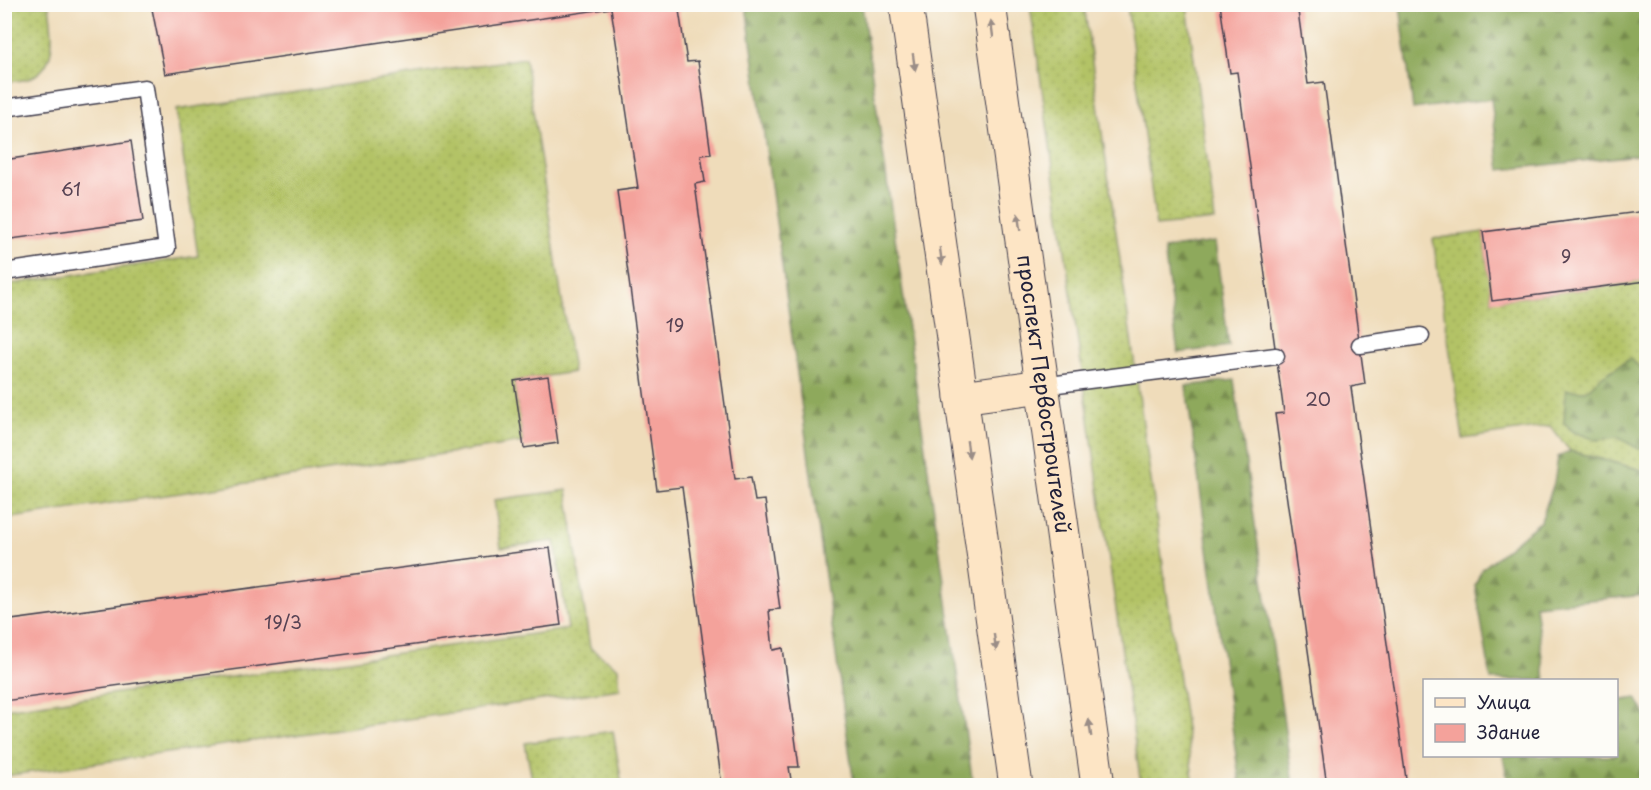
<svg xmlns="http://www.w3.org/2000/svg" width="1651" height="790" font-family="'Playpen Sans',sans-serif">
<defs>
<pattern id="grass-dots" width="8" height="8" patternUnits="userSpaceOnUse" patternTransform="scale(1.5)"><rect width="8" height="8" fill="#b3c366"/><path d="M2 2h.1M6 6h.1" fill="none" stroke="#9aa759" stroke-width="1.8" stroke-linecap="round"/></pattern>
<pattern id="forest-firs" width="22" height="20" patternUnits="userSpaceOnUse" patternTransform="scale(1.5)"><rect width="22" height="20" fill="#8ea95b"/><path d="M5 1l3.5 6h-7zM16 11l3.5 6h-7z" fill="#74894c"/></pattern>
</defs>
<rect width="100%" height="100%" fill="#fdfcf7"/>
<filter id="ink" filterUnits="userSpaceOnUse"><feTurbulence type="fractalNoise" baseFrequency=".0167" numOctaves="2"/><feDisplacementMap in="SourceGraphic" scale="12" xChannelSelector="R" yChannelSelector="G"/><feConvolveMatrix kernelMatrix="1 2 1 2 8 2 1 2 1" color-interpolation-filters="sRGB"/></filter>
<filter id="wash" filterUnits="userSpaceOnUse"><feTurbulence type="fractalNoise" baseFrequency=".008" numOctaves="4" result="noise"/><feDisplacementMap in="SourceGraphic" scale="24" xChannelSelector="R" yChannelSelector="G"/><feGaussianBlur stdDeviation="1.35" result="paint"/><feColorMatrix in="noise" values="0 0 0 0 0 0 0 0 0 0 0 0 0 0 0 0 0 1.4 0 .05"/><feComposite in="paint" operator="in"/></filter>
<g filter="url(#wash)">
<rect width="100%" height="100%" fill="#efdcba"/>
<path fill="url(#grass-dots)" stroke="#6a7250" stroke-width="1.5" d="M 4,5 L 49,5 C 52,30 60,67 28,79 C 21,81 12,81 5,82 Z
M 1030,5 L 1084,5 L 1194,785 L 1141,785 Z
M 1127,5 L 1187,5 L 1215,220 L 1156,226 Z
M 525,58 L 573,372 L 514,381 L 523,442 L 5,519 L 5,285 L 198,256 L 176,110 Z
M 1483,232 L 1492,301 L 1646,281 L 1646,327 L 1643,328 L 1646,339 L 1646,471 L 1570,451 L 1550,426 L 1463,439 L 1433,239 Z
M 567,490 L 590,648 L 618,668 L 620,689 L 5,776 L 5,709 L 568,629 L 555,541 L 501,548 L 494,500 Z
M 613,731 L 622,785 L 575,785 L 574,780 L 533,785 L 525,743 Z"/>
<path fill="url(#forest-firs)" stroke="#58664b" stroke-width="1.5" d="M 746,5 L 862,5 L 973,785 L 854,785 Z
M 1400,5 L 1646,5 L 1646,154 L 1500,170 L 1491,99 L 1413,109 Z
M 1215,242 L 1229,346 L 1178,353 L 1164,249 Z
M 1630,359 L 1646,372 L 1646,446 L 1639,449 L 1617,437 L 1597,440 L 1574,432 L 1564,423 L 1566,390 L 1586,391 L 1601,377 Z
M 1234,380 L 1293,785 L 1240,785 L 1186,386 Z
M 1570,451 L 1646,471 L 1646,595 L 1535,605 L 1545,680 L 1491,680 L 1475,585 L 1482,569 L 1541,521 L 1554,483 L 1558,457 Z
M 1636,698 L 1646,716 L 1646,785 L 1521,785 L 1507,778 L 1503,756 L 1616,756 L 1617,701 Z"/>
<g id="blocks">
<path fill="#f4a29b" d="M 151,4 L 678,4 L 687,62 L 698,61 L 711,154 L 701,155 L 705,182 L 695,184 L 735,479 L 751,477 L 755,501 L 765,500 L 780,609 L 769,610 L 773,650 L 783,648 L 799,767 L 789,767 L 792,786 L 722,786 L 682,487 L 657,490 L 617,191 L 638,188 L 611,8 L 165,74 Z
M 1220,4 L 1297,4 L 1308,84 L 1324,82 L 1365,384 L 1351,387 L 1407,786 L 1327,786 L 1275,414 L 1284,413 L 1237,72 L 1230,73 Z
M 131,141 L 143,221 L 4,240 L 4,160 Z
M 1646,211 L 1646,281 L 1492,301 L 1483,232 Z
M 548,376 L 558,443 L 524,448 L 514,381 Z
M 550,548 L 561,625 L 4,701 L 4,621 Z"/>
</g>
</g>
<g filter="url(#ink)">
<use href="#blocks" fill-opacity="0" stroke="#413e4e" stroke-width="1.5"/>
<g fill="none" stroke-linecap="round" stroke-linejoin="round">
<g stroke="#413e4e" stroke-width="19">
<path id="lane" d="M 4,108 L 145,88 L 167,248 L 4,272
M 1360,345 L 1421,336
M 1042,386 L 1276,356"/>
</g>
<g stroke="#413e4e" stroke-width="35">
<g id="secondary">
<path d="M 906,4 L 1016,786"/>
<path id="s1" d="M 989,4 L 1098,786"/>
<path d="M 961,397 L 1042,386"/>
</g>
</g>
<use href="#lane" stroke="#fff" stroke-width="16"/>
<use href="#secondary" stroke="#fde5c5" stroke-width="33"/>
</g>
<defs><path id="oneway-solid" d="M-6-.8H1V-3.2L6.5 0L1 3.2V.8H-6Z" transform="scale(1.5)"/></defs>
<g fill="#9a8d87">
<use href="#oneway-solid" transform="translate(992 29) rotate(-98)"/>
<use href="#oneway-solid" transform="translate(914 62) rotate(82)"/>
<use href="#oneway-solid" transform="translate(1019 222) rotate(-98)"/>
<use href="#oneway-solid" transform="translate(941 256) rotate(82)"/>
<use href="#oneway-solid" transform="translate(968 449) rotate(82)"/>
<use href="#oneway-solid" transform="translate(995 642) rotate(82)"/>
<use href="#oneway-solid" transform="translate(1090 728) rotate(-98)"/>
</g>
</g>
<g text-anchor="middle" stroke-width="5" stroke-linejoin="round" paint-order="stroke">
<g font-size="18" fill="#564253">
<text x="71" y="196">61</text>
<text x="1566" y="263">9</text>
<text x="675" y="332">19</text>
<text x="1318" y="406">20</text>
<text x="283" y="629">19/3</text>
</g>
<g font-size="21" fill="#22223b" stroke="#fdfcf7">
<text dy="7" stroke="none"><textPath href="#s1" startOffset="394">проспект Первостроителей</textPath></text>
</g>
</g>
<rect width="1651" height="790" fill="none" stroke="#fdfcf7" stroke-width="24"/>
<rect x="1423" y="679" width="195" height="78" fill="#fdfcf7" stroke="#a5a5ac" stroke-width="1.5"/>
<rect x="1435" y="698" width="30" height="9" fill="#fde5c5" stroke="#a5a5ac" stroke-width="1.5"/>
<text x="1477" y="709" font-size="18" fill="#22223b">Улица</text>
<rect x="1435" y="724" width="30" height="18" fill="#f4a29b" stroke="#a5a5ac" stroke-width="1.5"/>
<text x="1477" y="739" font-size="18" fill="#22223b">Здание</text>
</svg>
